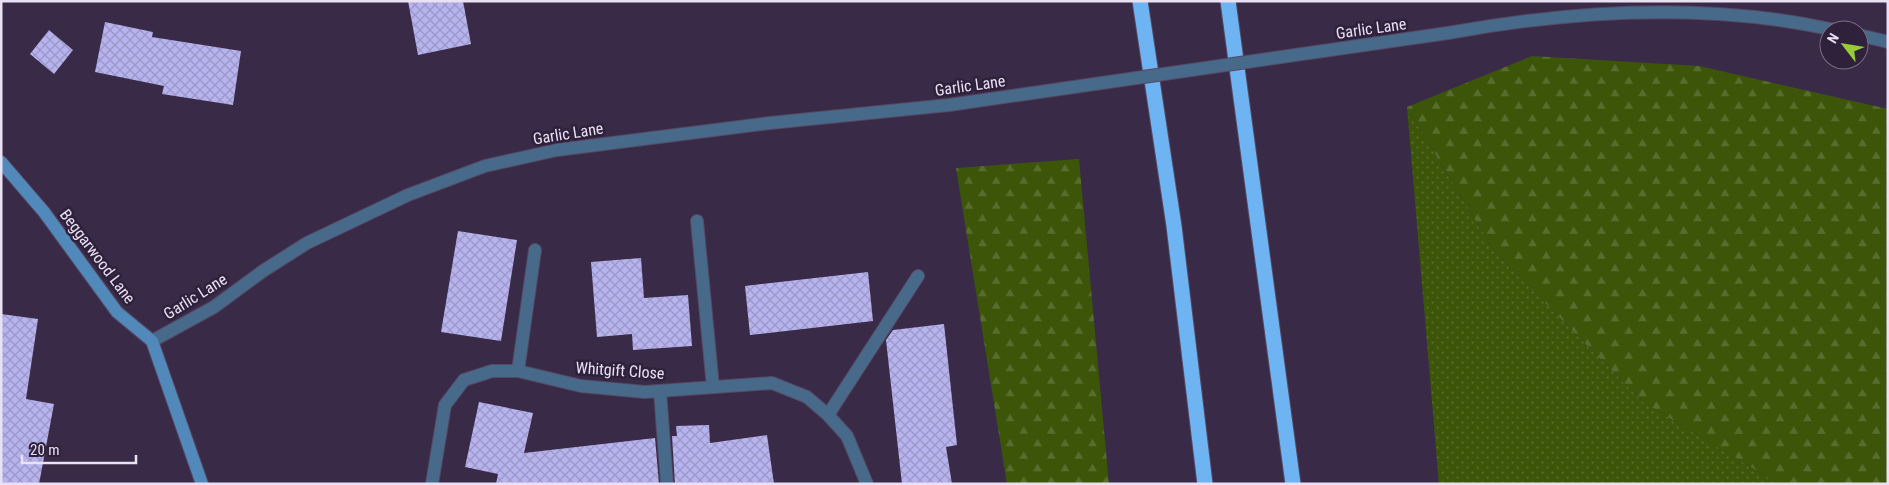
<svg xmlns="http://www.w3.org/2000/svg" width="1889" height="485" font-family="'Roboto Condensed',sans-serif">
<defs>
<pattern id="grass-dots" width="8" height="8" patternUnits="userSpaceOnUse" patternTransform="scale(1.25)"><rect width="8" height="8" fill="#3c5509"/><path d="M2 2h.1M6 6h.1" fill="none" stroke="#586d2d" stroke-width="1.8" stroke-linecap="round"/></pattern>
<pattern id="forest-firs" width="22" height="20" patternUnits="userSpaceOnUse" patternTransform="scale(1.25)"><rect width="22" height="20" fill="#3c5509"/><path d="M5 1l3.5 6h-7zM16 11l3.5 6h-7z" fill="#586d2d"/></pattern>
<pattern id="building-cross-hatch" width="8" height="8" patternUnits="userSpaceOnUse" patternTransform="scale(1.25)"><rect width="8" height="8" fill="#b7b3ef"/><path d="M0 0l8 8M0 8l8-8" fill="none" stroke="#9b97c6"/></pattern>
</defs>
<rect width="100%" height="100%" fill="#392b47"/>
<path fill="url(#grass-dots)" d="M 1407,107 L 1494,251 L 1643,402 L 1779,484 L 1439,484 Z"/>
<path fill="url(#forest-firs)" d="M 1532,56 L 1699,66 L 1888,109 L 1888,484 L 1779,484 L 1643,402 L 1494,251 L 1407,107 Z
M 1079,159 L 1109,484 L 1007,484 L 956,168 Z"/>
<path fill="url(#building-cross-hatch)" d="M 408,1 L 463,1 L 471,44 L 418,55 Z
M 105,22 L 153,32 L 152,37 L 241,51 L 233,105 L 162,94 L 164,86 L 95,72 Z
M 49,30 L 73,50 L 54,74 L 30,54 Z
M 458,231 L 517,240 L 501,341 L 441,332 Z
M 641,258 L 644,298 L 688,295 L 692,346 L 633,350 L 632,334 L 597,337 L 591,262 Z
M 868,272 L 873,321 L 750,335 L 745,286 Z
M 1,314 L 38,319 L 26,399 L 54,404 L 39,484 L 1,484 Z
M 944,324 L 957,445 L 946,447 L 952,484 L 902,484 L 886,340 L 893,330 Z
M 479,402 L 533,413 L 524,453 L 655,438 L 659,484 L 496,484 L 498,474 L 465,467 Z
M 709,425 L 710,443 L 767,435 L 774,484 L 675,484 L 672,436 L 677,436 L 676,426 Z"/>
<g fill="none" stroke-linecap="round" stroke-linejoin="round">
<g stroke="#554863" stroke-width="14">
<path id="lane" d="M 697,221 L 713,387
M 518,371 L 535,250
M 828,415 L 918,276"/>
</g>
<g stroke="#554863" stroke-width="14">
<path id="street" d="M 1448,33 C 1574,10 1708,2 1835,30
M 1859,35 L 1888,42
M 152,341 L 214,307 L 263,271 L 307,243 L 408,195 L 485,166 L 557,150 L 770,123 L 949,105
M 660,391 L 667,484
M 432,484 L 445,405 L 464,380 L 492,371 L 518,371 L 581,386 L 645,392 L 772,383 L 807,397 L 828,415 L 847,436 L 867,484"/>
</g>
<g stroke="#554863" stroke-width="14">
<path id="secondary" d="M 1,162 L 44,212 L 117,312 L 152,341 L 202,484"/>
</g>
<g stroke="#554863" stroke-width="17">
<path id="highway" d="M 1140,1 L 1174,226 L 1205,484
M 1228,1 L 1293,484"/>
</g>
<use href="#lane" stroke="#486a8a" stroke-width="12"/>
<use href="#street" stroke="#486a8a" stroke-width="12"/>
<use href="#secondary" stroke="#5189bb" stroke-width="12"/>
<use href="#highway" stroke="#6fb4f2" stroke-width="15"/>
<g stroke="#554863" stroke-width="14" stroke-linecap="butt">
<path id="street-bridge" d="M 949,105 L 1448,33"/>
</g>
<use href="#street-bridge" stroke="#486a8a" stroke-width="12"/>
</g>
<g text-anchor="middle" stroke-width="5" stroke-linejoin="round" paint-order="stroke">
<g font-size="16" fill="#eae1f4" stroke="#2f213c">
<text transform="translate(1371 28) rotate(-8)" y="6">Garlic Lane</text>
<text transform="translate(970 85) rotate(-8)" y="6">Garlic Lane</text>
<text transform="translate(568 133) rotate(-9)" y="6">Garlic Lane</text>
<text transform="translate(98 256) rotate(53)" y="6">Beggarwood Lane</text>
<text transform="translate(195 296) rotate(-32)" y="6">Garlic Lane</text>
<text transform="translate(620 370) rotate(4)" y="6">Whitgift Close</text>
</g>
</g>
<rect width="1889" height="485" fill="none" stroke="#eae1f4" stroke-width="5"/>
<g transform="translate(1844 45) rotate(301)"><circle r="24" fill="#2f213c" stroke="#7a6e86"/>
<path d="M0-4L9 19L0 12L-9 19Z" fill="#98cb37"/>
<text y="-8" font-size="14" font-weight="bold" text-anchor="middle" fill="#eae1f4">N</text>
</g>
<path d="M22 455v8h114v-8" fill="none" stroke="#eae1f4" stroke-width="2.5"/>
<text x="30" y="455" font-size="15" fill="#eae1f4" stroke="#2f213c" stroke-width="4" paint-order="stroke">20 m</text>
</svg>
